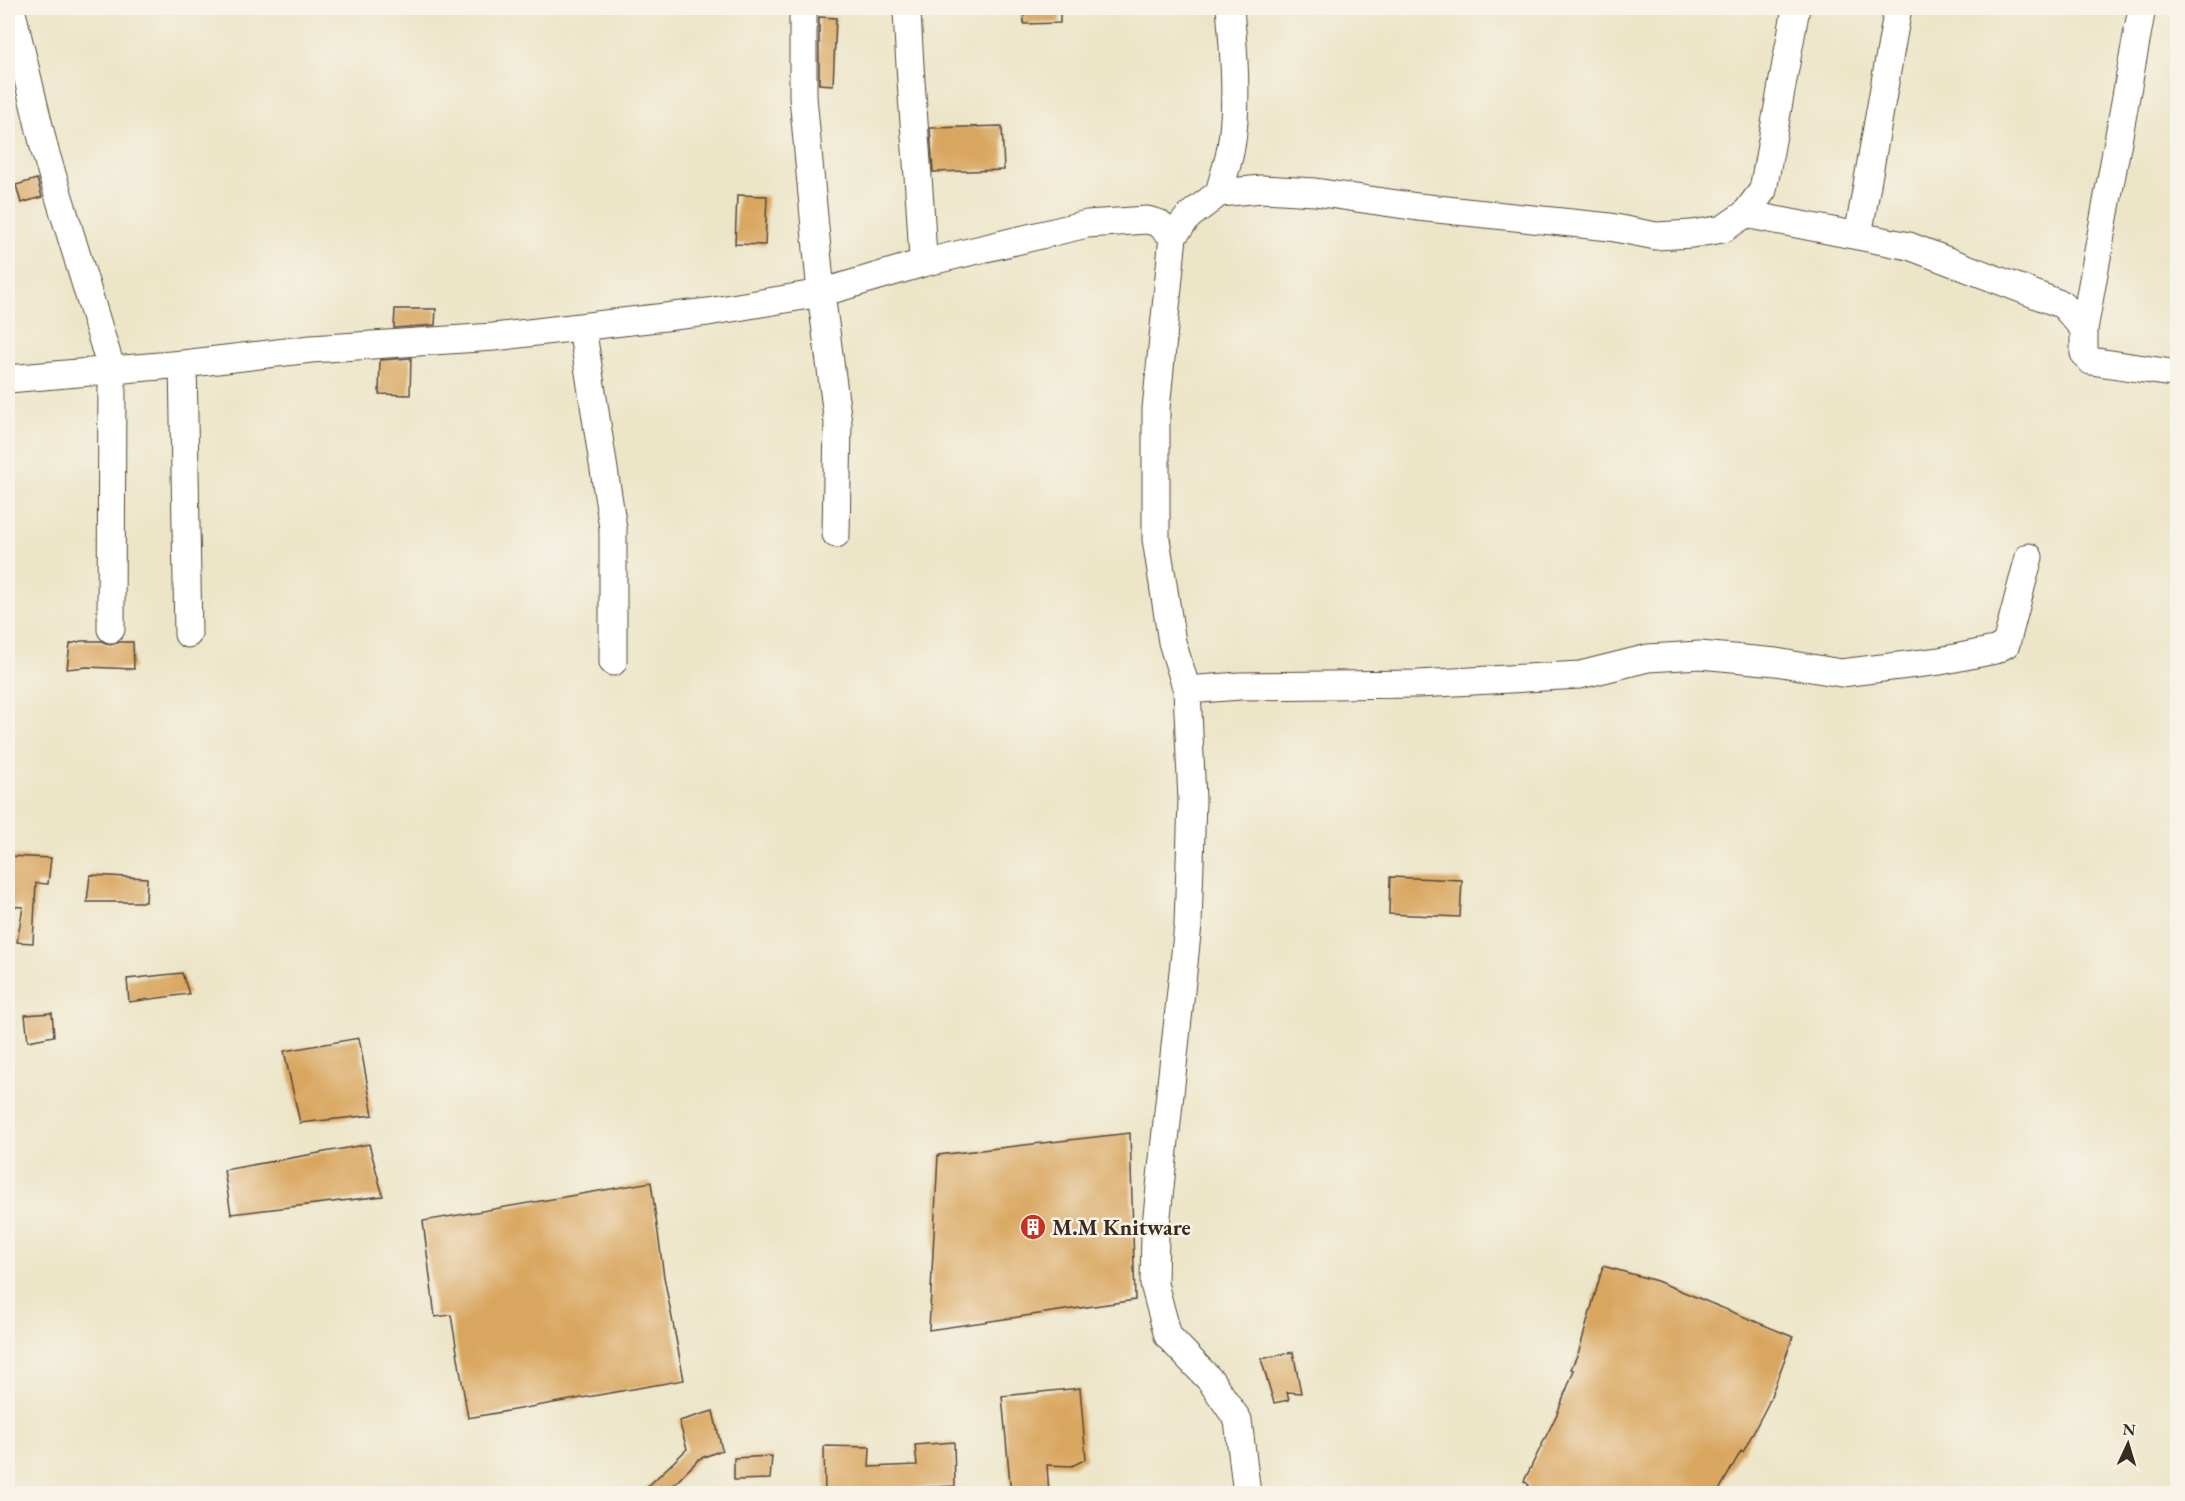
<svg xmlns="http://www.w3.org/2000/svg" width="2185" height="1501" font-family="'EB Garamond',serif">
<rect width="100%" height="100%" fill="#f7f3e8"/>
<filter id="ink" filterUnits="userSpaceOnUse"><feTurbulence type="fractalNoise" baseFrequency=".0167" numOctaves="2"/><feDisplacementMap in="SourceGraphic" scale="12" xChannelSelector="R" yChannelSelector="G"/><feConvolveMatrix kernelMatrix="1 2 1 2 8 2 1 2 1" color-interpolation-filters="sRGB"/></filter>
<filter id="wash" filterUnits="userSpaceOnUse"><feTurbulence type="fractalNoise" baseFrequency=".008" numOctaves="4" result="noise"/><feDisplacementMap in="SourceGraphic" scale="24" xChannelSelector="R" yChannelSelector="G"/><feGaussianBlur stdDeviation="1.35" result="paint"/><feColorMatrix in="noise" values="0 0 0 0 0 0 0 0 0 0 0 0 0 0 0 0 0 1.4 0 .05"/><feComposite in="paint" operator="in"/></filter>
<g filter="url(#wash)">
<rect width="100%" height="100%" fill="#ece5c7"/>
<g id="blocks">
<path fill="#d9a65e" d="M 1023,8 L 1060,8 L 1060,23 L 1024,24 Z
M 819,17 L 836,18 L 833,85 L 819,84 Z
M 1002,126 L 1004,170 L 933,172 L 930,128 Z
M 37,179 L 42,197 L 21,203 L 16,185 Z
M 737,195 L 767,196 L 765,245 L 735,244 Z
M 395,309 L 436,309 L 435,325 L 394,328 Z
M 411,358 L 410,395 L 379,394 L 380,360 Z
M 81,641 L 102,641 L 110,645 L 120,642 L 133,642 L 134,669 L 87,667 L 67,669 L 70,644 Z
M 8,856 L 51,858 L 48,884 L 36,883 L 33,943 L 17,942 L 23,907 L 8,906 Z
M 90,875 L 147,878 L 146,902 L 87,902 Z
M 1390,877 L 1462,880 L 1460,917 L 1389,914 Z
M 182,973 L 189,994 L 129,1002 L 127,979 Z
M 52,1013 L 54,1036 L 28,1041 L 25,1015 Z
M 359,1038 L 373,1115 L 300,1123 L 284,1051 Z
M 1130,1133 L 1135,1300 L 929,1330 L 938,1155 Z
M 369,1144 L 383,1196 L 231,1214 L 224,1170 Z
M 651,1182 L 664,1277 L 684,1380 L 468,1418 L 451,1315 L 435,1317 L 423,1221 Z
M 1603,1266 L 1657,1281 L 1793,1337 L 1768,1404 L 1743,1452 L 1741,1451 L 1717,1494 L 1521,1494 L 1529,1485 L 1524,1481 L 1557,1414 L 1574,1370 L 1571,1369 L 1579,1351 Z
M 1293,1352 L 1301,1393 L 1287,1392 L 1289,1400 L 1274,1403 L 1261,1359 Z
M 1080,1388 L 1086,1459 L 1072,1466 L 1047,1465 L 1049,1494 L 1011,1494 L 1002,1396 Z
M 713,1411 L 722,1450 L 699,1459 L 665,1494 L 640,1494 L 687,1449 L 679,1421 Z
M 954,1442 L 955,1486 L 913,1488 L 914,1494 L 825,1494 L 824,1446 L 870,1447 L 869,1467 L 917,1465 L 915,1445 Z
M 772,1456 L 770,1479 L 734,1480 L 734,1458 Z"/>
</g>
</g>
<g filter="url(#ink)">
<use href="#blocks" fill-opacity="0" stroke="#564637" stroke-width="1.5"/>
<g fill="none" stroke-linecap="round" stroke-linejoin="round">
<g stroke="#564637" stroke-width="29">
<path id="minor" d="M 11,8 L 45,151 L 112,371 L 111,629
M 803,8 L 803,97 L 821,293 L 838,423 L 836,534
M 907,8 C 910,93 920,178 923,263
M 1219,193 C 1222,181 1226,169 1229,157 C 1239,113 1234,52 1230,8
M 1745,214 L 1909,246 L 2063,305 L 2084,329 L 2084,353 L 2091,361 L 2178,374
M 1858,236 L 1898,8
M 582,327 L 613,528 L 613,662
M 2084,329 L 2142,8
M 183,364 L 188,634
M 8,379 L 183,364 L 311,349 L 494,337 L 708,312 L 821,293 L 923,263 L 1087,224 L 1147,220 L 1158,223 L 1173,236
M 1187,690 L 1240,686 L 1418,684 L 1580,675 L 1648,658 L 1700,655 L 1776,662 L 1841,673 L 1940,661 L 1995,650 L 2006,644 L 2029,557
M 1247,1494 L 1238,1420 L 1211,1381 L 1168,1336 L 1154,1284 L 1155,1234 L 1188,925 L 1192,800 L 1187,690 L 1172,642 L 1156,539 L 1156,409 L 1173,236 L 1189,216 L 1219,193 L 1262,189 L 1315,192 L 1418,207 L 1610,227 L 1656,236 L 1692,234 L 1723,229 L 1745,214 L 1763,190 L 1796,8"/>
</g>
<use href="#minor" stroke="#fff" stroke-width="27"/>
</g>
</g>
<defs>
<g id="building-disc" transform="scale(1.35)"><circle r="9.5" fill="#c8321e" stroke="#f7f3e8"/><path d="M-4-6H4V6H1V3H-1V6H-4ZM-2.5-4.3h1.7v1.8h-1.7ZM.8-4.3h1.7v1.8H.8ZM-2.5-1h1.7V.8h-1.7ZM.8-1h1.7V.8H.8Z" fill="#fff"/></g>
</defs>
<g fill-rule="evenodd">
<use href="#building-disc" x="1033" y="1227"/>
</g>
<g text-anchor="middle" stroke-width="5" stroke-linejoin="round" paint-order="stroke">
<g font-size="22" font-weight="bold" fill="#3b2a1e" stroke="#f7f3e8" text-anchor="start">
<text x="1052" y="1235">M.M Knitware</text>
</g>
</g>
<rect width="2185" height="1501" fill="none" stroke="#f7f3e8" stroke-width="30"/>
<g transform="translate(2128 1444) rotate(4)" stroke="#f7f3e8" stroke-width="4.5" paint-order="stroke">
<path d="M0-4.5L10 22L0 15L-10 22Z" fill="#3b2a1e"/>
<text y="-9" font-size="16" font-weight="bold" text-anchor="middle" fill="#3b2a1e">N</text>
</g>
</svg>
